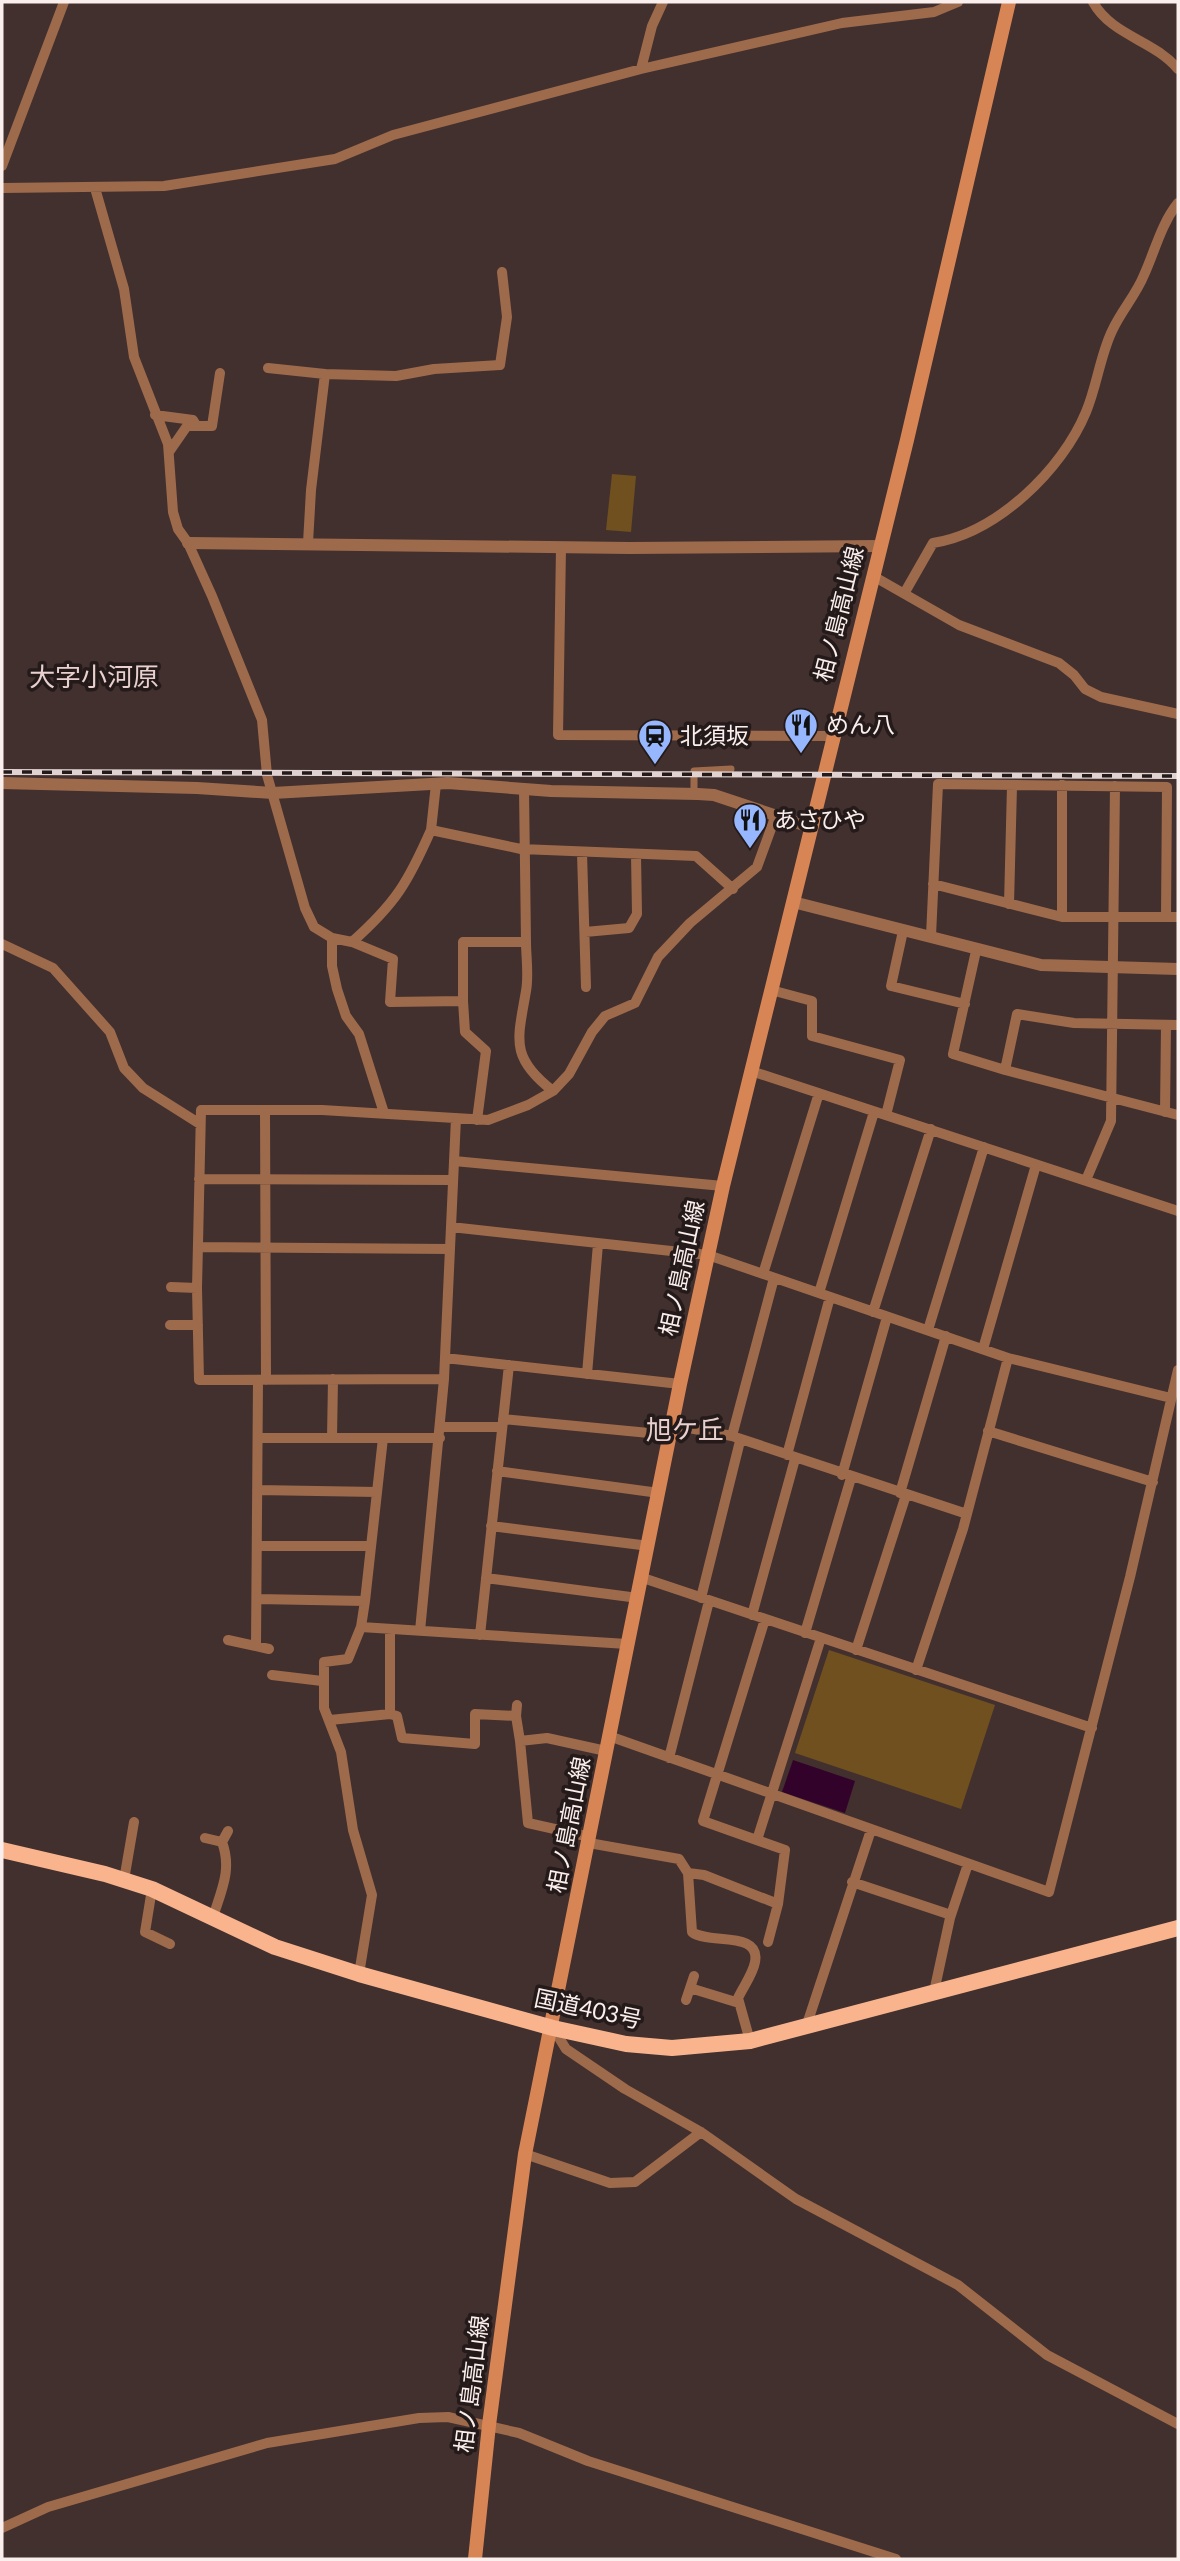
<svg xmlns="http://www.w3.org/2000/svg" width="1180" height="2561" font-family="Lato,'Noto Sans JP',sans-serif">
<rect width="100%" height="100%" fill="#42302e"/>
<path fill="#70501f" d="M 612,474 L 636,476 L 631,532 L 606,530 Z
M 829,1650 L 995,1705 L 961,1809 L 795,1753 Z"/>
<path fill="#33022a" d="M 793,1760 L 855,1781 L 845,1813 L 782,1792 Z"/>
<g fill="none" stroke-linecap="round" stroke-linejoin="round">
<path stroke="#9e6a4c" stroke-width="7" d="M 694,794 L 694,771 L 731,769"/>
<path stroke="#9e6a4c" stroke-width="10" d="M 1093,2 C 1112,36 1154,40 1178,69
M 641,69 L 652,26 L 663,2
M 2,166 L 64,2
M 2,188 L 164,186 L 335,159 L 393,135 L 641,69 L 842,23 L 934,12 L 958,2
M 95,188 L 124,289 L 134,357 L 168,444 L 173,512 L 178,529 L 188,543 L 212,596 L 262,720 L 267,775 L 305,908 L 314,927 L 332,938 L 332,966 L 337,989 L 346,1016 L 359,1034 L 384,1113
M 268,368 L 325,374 L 311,490 L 308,543
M 325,374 L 396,376 L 434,369 L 500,365 L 507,317 L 502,272
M 155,415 L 193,420 L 196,425
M 169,452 L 187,426 L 212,426 L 220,373
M 561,547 L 558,735 L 833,736
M 873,576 L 959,625 L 1059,663 L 1074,675 L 1085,689 L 1101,697 L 1178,714
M 905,592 L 933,543 C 997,533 1062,470 1086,412 C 1097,386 1100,356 1112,331 C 1121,311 1136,295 1144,275 C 1155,251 1161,224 1178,203
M 436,784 L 431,830 L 521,849 L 696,856 L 733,889
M 1062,785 L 1062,917
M 524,789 L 526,942
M 582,853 L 586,987
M 933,884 L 1062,917 L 1178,917
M 1009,904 L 1012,786
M 903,931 L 891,986 L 965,1004
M 585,932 L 629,928 L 637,914 L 636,855
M 931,936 L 938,784 L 1167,787 L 1166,917
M 332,938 L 352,942 C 396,903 408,882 431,830
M 352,942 L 393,959 L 390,1002 L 463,1001 L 465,1032 L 486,1051 L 477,1120
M 2,944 L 53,968 L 110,1032 L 124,1068 L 143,1088 L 200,1124
M 976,951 L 953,1054 L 1005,1070
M 771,990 L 812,1001 L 812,1036 L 900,1060 L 886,1115
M 463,1001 L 463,942 L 526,942 C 526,957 529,975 526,991 C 518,1039 509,1057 553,1091
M 1178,1025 L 1074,1023 L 1017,1014 L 1005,1070 L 1178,1115
M 751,1071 L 1178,1211
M 265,1110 L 266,1380
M 1165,1112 L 1166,1025
M 454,1161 L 723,1186
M 199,1179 L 453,1180
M 1086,1180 L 1111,1121 L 1115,786
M 451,1227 L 708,1255 L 1008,1358 L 963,1529 L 916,1670
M 198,1247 L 450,1249
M 763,1274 L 819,1093
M 171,1287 L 197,1288
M 819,1293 L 874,1112
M 873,1312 L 931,1129
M 170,1325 L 198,1325
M 928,1330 L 984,1147
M 983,1349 L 1036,1165
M 445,1358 L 680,1384
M 1008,1358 L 1171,1398
M 587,1374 L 598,1244
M 444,1379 L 199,1380 L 197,1288 L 201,1110 L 322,1110 L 488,1120 L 528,1105 L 553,1091 L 569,1074 L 592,1032 L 605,1016 L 635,1003 L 658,957 L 690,923 L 757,867 L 776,815
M 503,1419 L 670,1435
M 673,1425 L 732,1436 L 967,1514
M 441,1427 L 502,1427
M 988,1431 L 1153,1482
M 732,1436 L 774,1278
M 258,1438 L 440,1438
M 332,1438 L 333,1379
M 787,1455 L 830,1297
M 497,1471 L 659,1493
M 842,1475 L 887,1317
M 257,1490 L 377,1492
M 900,1493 L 946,1336
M 491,1526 L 649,1546
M 257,1546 L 371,1546
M 486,1578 L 638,1598
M 643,1578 L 1092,1728
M 701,1598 L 740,1441
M 257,1599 L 365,1601 L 361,1627 L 627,1644
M 365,1601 L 383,1438
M 752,1615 L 795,1459
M 765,1619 L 703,1821 L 785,1850 L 778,1904 L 768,1942
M 420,1631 L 444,1379 L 456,1118
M 805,1633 L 851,1478
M 480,1635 L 509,1365
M 228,1640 L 269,1649
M 256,1646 L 258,1380
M 856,1650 L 906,1495
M 272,1675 L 322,1681
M 390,1714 L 397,1716 L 402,1738 L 475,1744 L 475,1714 L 516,1716 L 520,1741 L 547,1738 L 606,1751
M 516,1716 L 517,1705
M 330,1720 L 390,1714 L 390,1630
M 609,1736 L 1049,1892 L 1130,1577 L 1178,1370
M 520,1741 L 528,1823 L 590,1837
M 669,1758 L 709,1601
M 205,1838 L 222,1842
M 757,1840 L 821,1638
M 589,1843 L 679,1859 L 688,1873 L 692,1932 C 708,1945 761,1930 755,1962 C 753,1974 743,1987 738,1998 L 750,2041
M 688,1873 L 704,1875 L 778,1904
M 124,1880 L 134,1822
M 852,1882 L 951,1915
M 152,1889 L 145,1932 L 170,1944
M 213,1917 C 222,1889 232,1869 222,1842 L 228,1831
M 359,1974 L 372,1895 L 353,1830 L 341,1752 L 324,1708 L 324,1662 L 348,1659 L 361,1627
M 690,1988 L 739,2003
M 934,1992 L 950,1918 L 968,1864
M 686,2000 L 694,1976
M 807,2024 L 871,1830
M 553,2028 L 566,2049 L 625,2089 L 701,2132 L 796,2199 L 958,2285 L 1047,2355 L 1178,2424
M 525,2154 L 610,2183 L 635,2182 L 701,2132
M 2,2528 L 48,2507 L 267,2443 L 419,2418 L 448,2417 L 519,2433 L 588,2461 L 896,2559"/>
<path stroke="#9e6a4c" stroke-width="12" d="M 188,543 L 630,548 L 879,546
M 2,783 L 197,788 L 273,793 L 448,783 L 551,791 L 698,794 L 714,795 L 810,827
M 793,902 L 1041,965 L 1178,969"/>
<path stroke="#d88556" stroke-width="14" d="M 475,2559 L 489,2425 L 525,2154 L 680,1384 L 723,1186 L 907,440 L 1009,2"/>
<path stroke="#f9b48e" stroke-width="16" d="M 2,1850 L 105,1874 L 152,1889 L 275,1947 L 359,1974 L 553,2028 L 626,2044 L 672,2048 L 750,2041 L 1178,1928"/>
<g stroke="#dfd2d0" stroke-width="6">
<path id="rail" d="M 2,772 L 1178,776"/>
</g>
<use href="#rail" stroke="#231a19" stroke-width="3.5" stroke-dasharray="10" stroke-linecap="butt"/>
</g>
<defs>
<g id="restaurant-pin" transform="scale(1.75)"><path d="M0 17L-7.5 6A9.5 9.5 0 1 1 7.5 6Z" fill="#96b6fd" stroke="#231a19"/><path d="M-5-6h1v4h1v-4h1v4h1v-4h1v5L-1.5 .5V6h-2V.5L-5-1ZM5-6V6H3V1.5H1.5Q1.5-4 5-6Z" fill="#111"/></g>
<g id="station-pin" transform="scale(1.75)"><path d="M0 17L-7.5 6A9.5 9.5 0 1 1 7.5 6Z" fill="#96b6fd" stroke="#231a19"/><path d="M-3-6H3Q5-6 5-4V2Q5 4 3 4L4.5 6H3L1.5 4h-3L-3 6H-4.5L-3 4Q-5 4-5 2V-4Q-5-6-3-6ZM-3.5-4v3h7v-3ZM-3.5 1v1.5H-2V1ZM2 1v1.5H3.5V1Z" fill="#111"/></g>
</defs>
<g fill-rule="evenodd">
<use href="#restaurant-pin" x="801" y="725"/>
<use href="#station-pin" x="655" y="736"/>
<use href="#restaurant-pin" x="750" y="820"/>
</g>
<g text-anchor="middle" stroke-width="7" stroke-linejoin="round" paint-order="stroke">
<g font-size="23" fill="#fbefed" stroke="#231a19">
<text transform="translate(839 614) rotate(-76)" y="8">相ノ島高山線</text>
<text transform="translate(682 1268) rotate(-78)" y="8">相ノ島高山線</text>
<text transform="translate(569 1825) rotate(-79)" y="8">相ノ島高山線</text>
<text transform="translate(588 2009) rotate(12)" y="8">国道403号</text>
<text transform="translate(472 2384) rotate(-83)" y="8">相ノ島高山線</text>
</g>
<g font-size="23" fill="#fbefed" stroke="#231a19" text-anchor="start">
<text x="826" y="733">めん八</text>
<text x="680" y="744">北須坂</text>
<text x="774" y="828">あさひや</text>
</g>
<g font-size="26" fill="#e8d0ce" stroke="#231a19">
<text x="94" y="686">大字小河原</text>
<text x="685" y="1439">旭ケ丘</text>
</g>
</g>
<rect width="1180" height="2561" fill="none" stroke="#fbefed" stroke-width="7"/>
</svg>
